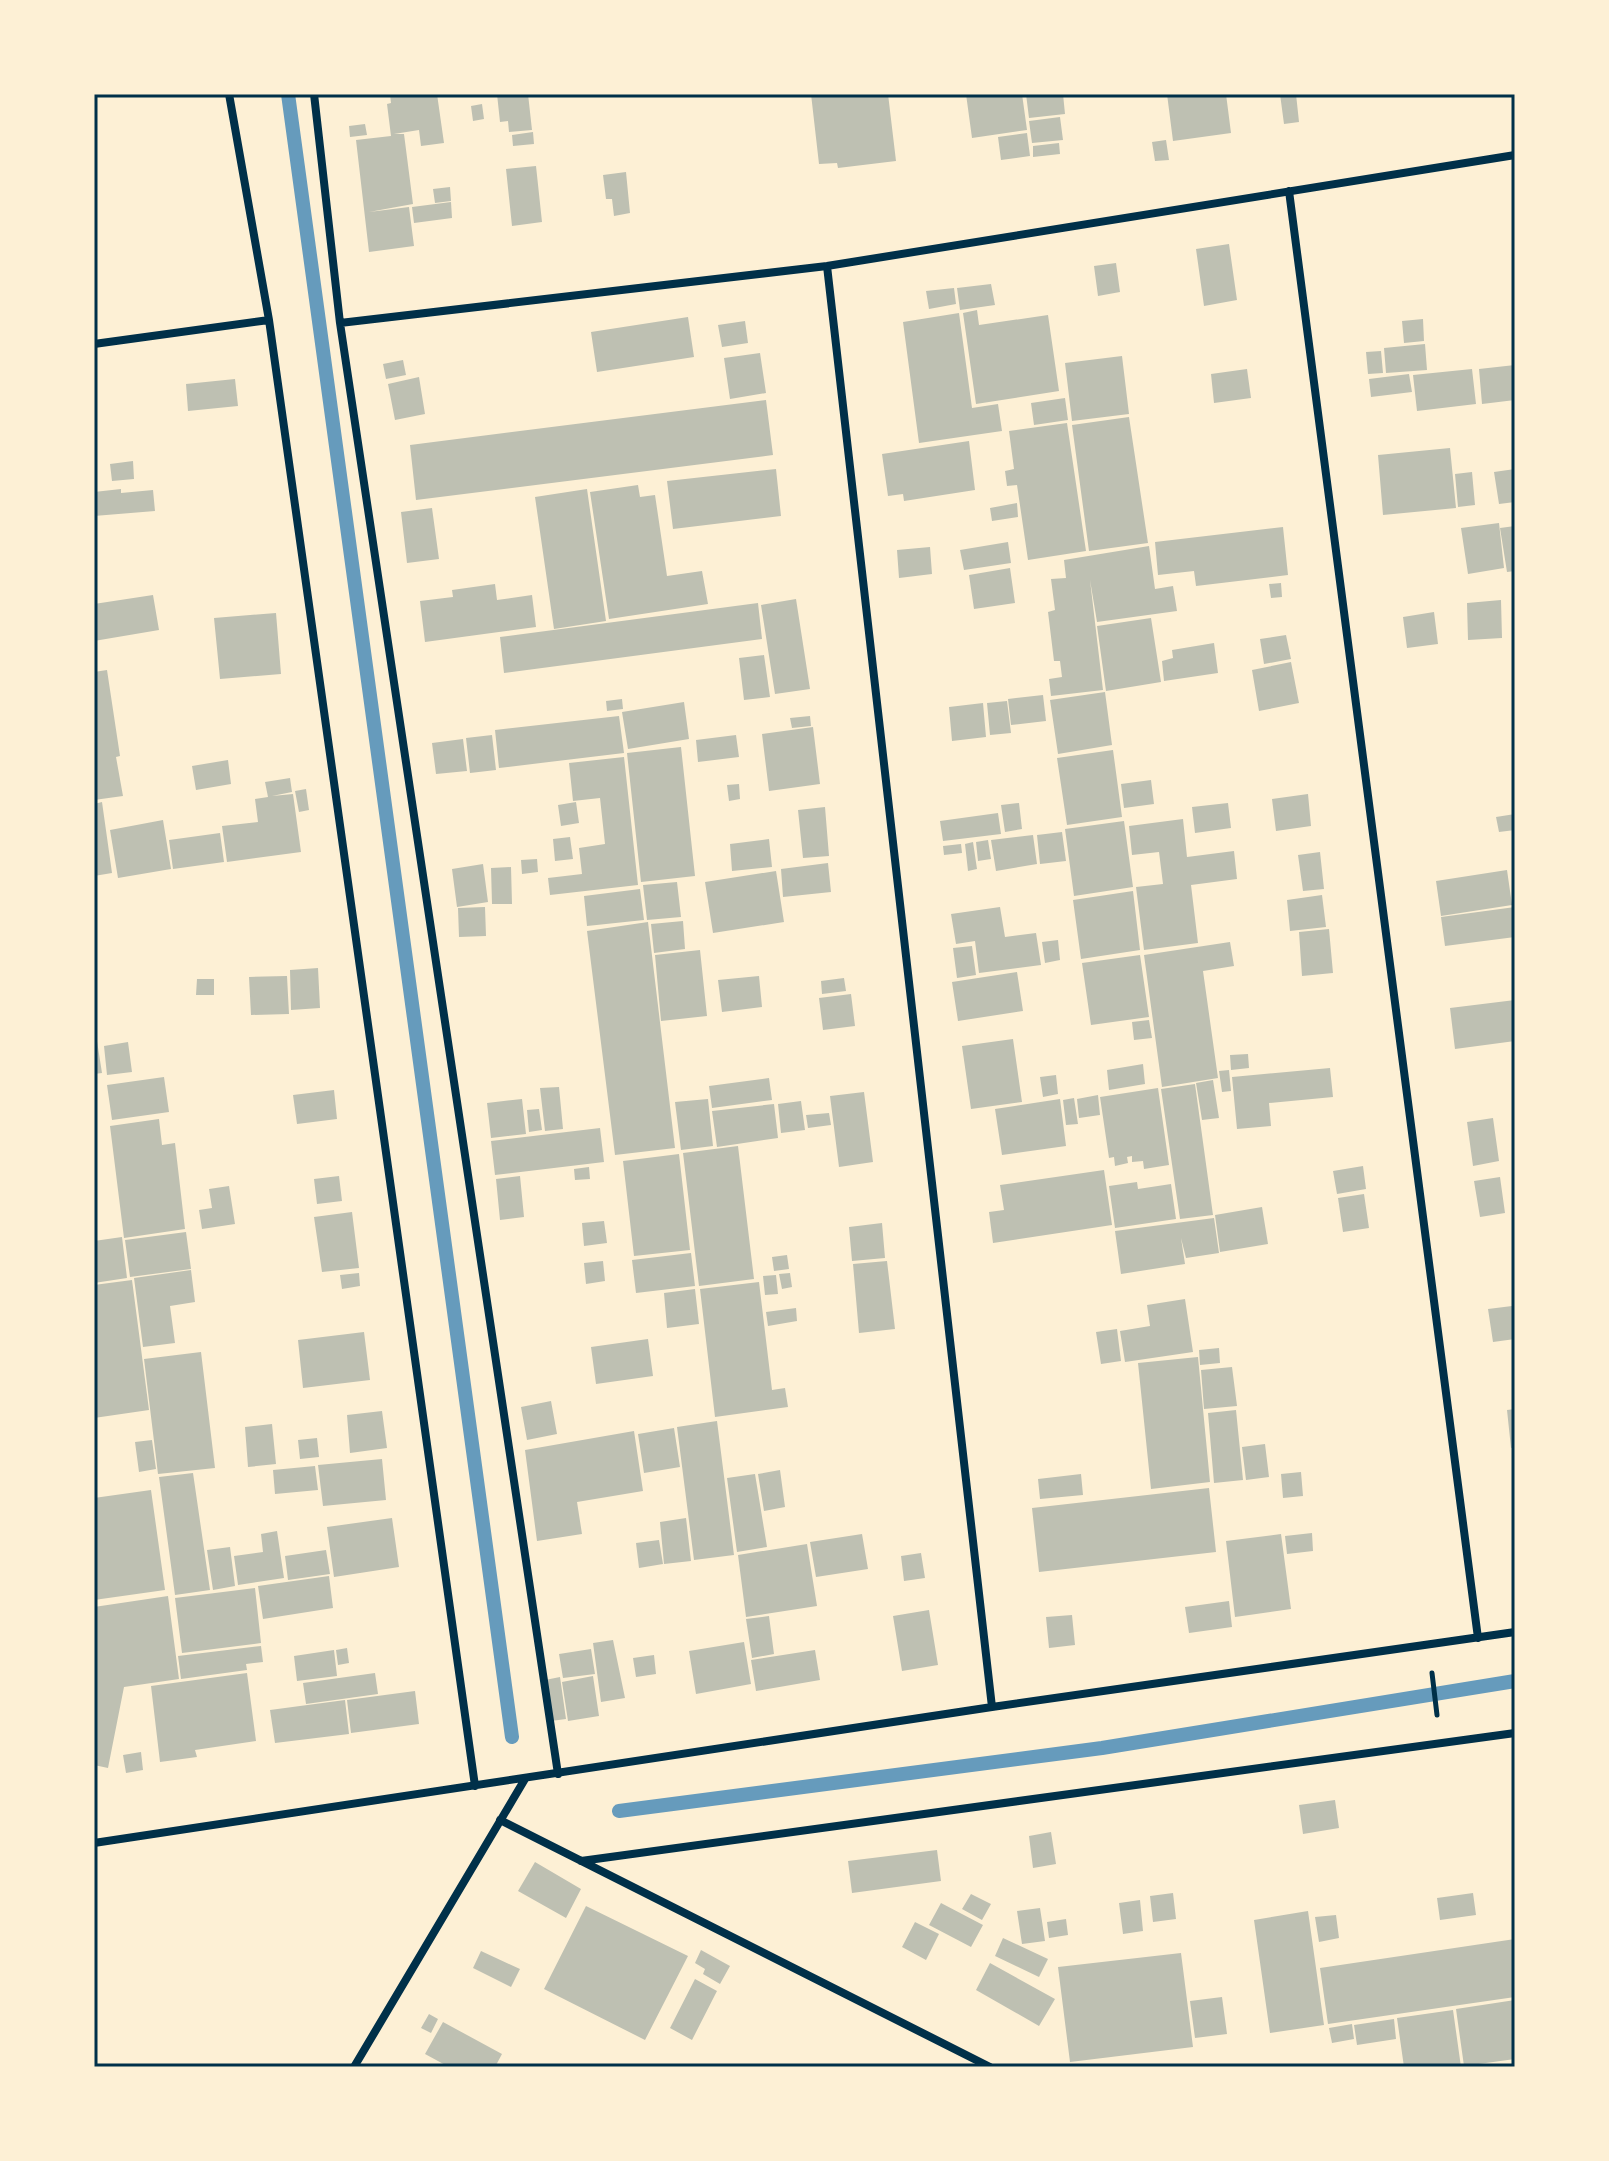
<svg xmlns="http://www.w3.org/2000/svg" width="1609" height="2161" font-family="Georgia,serif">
<rect width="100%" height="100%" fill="#fdf0d5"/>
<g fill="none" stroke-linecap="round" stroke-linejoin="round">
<path stroke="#669bbc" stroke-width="14" d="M 288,94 L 512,1737
M 619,1811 L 1102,1748 L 1515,1681"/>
</g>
<path fill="#bec0b2" d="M 390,94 L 437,94 L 444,143 L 421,146 L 419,130 L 394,134 L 404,134 L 413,204 L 369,212 L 409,207 L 414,246 L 369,252 L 356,140 L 391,136 L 387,104 L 391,103 Z
M 497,94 L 528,94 L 532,130 L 509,132 L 508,121 L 500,122 Z
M 811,94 L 888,94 L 896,161 L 838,168 L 837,163 L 819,164 Z
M 966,94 L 1022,94 L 1027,130 L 972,138 Z
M 1026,94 L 1063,94 L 1065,114 L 1029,118 Z
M 1167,94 L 1226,94 L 1231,133 L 1173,141 Z
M 1280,94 L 1296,94 L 1299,122 L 1284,124 Z
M 482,104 L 484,119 L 473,121 L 471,106 Z
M 1060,117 L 1063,140 L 1032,143 L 1029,121 Z
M 365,124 L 367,135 L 350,137 L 349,126 Z
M 533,132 L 534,144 L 513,146 L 512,135 Z
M 1027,133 L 1030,156 L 1001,160 L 998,137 Z
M 1166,140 L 1169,160 L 1155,161 L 1152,142 Z
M 1059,143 L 1060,154 L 1033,157 L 1033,146 Z
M 536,166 L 542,222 L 512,226 L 506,169 Z
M 626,172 L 630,213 L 614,216 L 612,199 L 606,199 L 603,175 Z
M 450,187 L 451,201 L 435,203 L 433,189 Z
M 451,202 L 452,218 L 414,223 L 412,207 Z
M 1229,244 L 1237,300 L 1204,306 L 1196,249 Z
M 1116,263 L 1120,292 L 1098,296 L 1094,266 Z
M 991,284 L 995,305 L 960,310 L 957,288 Z
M 954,288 L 956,304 L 929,309 L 926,291 Z
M 977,310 L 979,325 L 1048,315 L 1059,391 L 976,404 L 963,313 Z
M 959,313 L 972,408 L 998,404 L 1002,431 L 919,443 L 903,322 Z
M 688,317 L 694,357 L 597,372 L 591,332 Z
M 1423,319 L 1424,341 L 1404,343 L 1402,321 Z
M 745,321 L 748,343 L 722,347 L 718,325 Z
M 1425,344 L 1427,370 L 1386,373 L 1384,348 Z
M 1381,351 L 1383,373 L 1368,374 L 1366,352 Z
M 760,353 L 766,393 L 730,399 L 724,358 Z
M 1122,356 L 1129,414 L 1072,421 L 1065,363 Z
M 403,360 L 406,375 L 386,379 L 383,364 Z
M 1515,365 L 1515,400 L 1482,404 L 1479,369 Z
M 1247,369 L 1251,398 L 1214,403 L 1211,374 Z
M 1472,369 L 1476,404 L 1417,411 L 1413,375 Z
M 1409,374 L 1412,392 L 1371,397 L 1369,379 Z
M 419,377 L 425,414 L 395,420 L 388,384 Z
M 235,379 L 238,406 L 188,411 L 186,384 Z
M 1065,398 L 1068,420 L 1034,425 L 1031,403 Z
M 766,400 L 773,455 L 416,500 L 410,445 Z
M 1129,417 L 1148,543 L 1089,551 L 1072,425 Z
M 1067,423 L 1086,551 L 1028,560 L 1017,485 L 1007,486 L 1005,471 L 1014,469 L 1009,431 Z
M 969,441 L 975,490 L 904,501 L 903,494 L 888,496 L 882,454 Z
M 1450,448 L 1456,508 L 1383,515 L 1378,455 Z
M 133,461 L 134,479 L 112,481 L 110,464 Z
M 776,469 L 781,516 L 673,529 L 667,481 Z
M 1515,469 L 1515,502 L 1499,504 L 1494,472 Z
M 1472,472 L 1475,505 L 1458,507 L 1455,474 Z
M 638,485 L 640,497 L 655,495 L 667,576 L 702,571 L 708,604 L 609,619 L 590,492 Z
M 121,489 L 121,493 L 153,490 L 155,511 L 94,516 L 94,492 Z
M 587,489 L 606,621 L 554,629 L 535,497 Z
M 1017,503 L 1018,517 L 992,521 L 990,508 Z
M 432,508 L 439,559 L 407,563 L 401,512 Z
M 1499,523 L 1504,568 L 1468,574 L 1461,528 Z
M 1515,526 L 1515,571 L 1507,572 L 1500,528 Z
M 1283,527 L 1288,575 L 1196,586 L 1194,571 L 1158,575 L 1155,542 Z
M 1008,542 L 1011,563 L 964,570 L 960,550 Z
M 1149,546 L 1155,589 L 1173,586 L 1177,611 L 1097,622 L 1090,580 L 1103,690 L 1051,696 L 1049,679 L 1062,677 L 1060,661 L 1054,661 L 1048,612 L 1055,610 L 1051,579 L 1066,578 L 1064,560 Z
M 930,547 L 932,574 L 899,578 L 897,550 Z
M 1010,568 L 1015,603 L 974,609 L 969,575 Z
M 1281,583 L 1282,597 L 1271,598 L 1269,584 Z
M 495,584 L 497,600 L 532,595 L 536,627 L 425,642 L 420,601 L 453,597 L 452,590 Z
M 153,595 L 159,630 L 94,641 L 94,604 Z
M 796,599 L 810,689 L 775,694 L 761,605 Z
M 1501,600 L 1502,638 L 1468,640 L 1467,603 Z
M 758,603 L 762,639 L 504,673 L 500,637 Z
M 1434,612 L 1438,644 L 1407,648 L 1403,617 Z
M 276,613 L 281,674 L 220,679 L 214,618 Z
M 1151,618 L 1161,682 L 1106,691 L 1097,626 Z
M 1286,635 L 1291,659 L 1264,664 L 1260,639 Z
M 1214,643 L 1218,673 L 1164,681 L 1162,661 L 1173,658 L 1172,650 Z
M 764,655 L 770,697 L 744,700 L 739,658 Z
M 1291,662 L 1299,703 L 1259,711 L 1252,670 Z
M 107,670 L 120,756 L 116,757 L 123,796 L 94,800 L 94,672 Z
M 1105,692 L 1112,745 L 1058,754 L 1050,700 Z
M 1043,695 L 1046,721 L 1011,725 L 1008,699 Z
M 622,699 L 623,709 L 607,711 L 606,701 Z
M 1007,701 L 1011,733 L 990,735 L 987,703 Z
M 684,702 L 689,739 L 628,749 L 622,712 Z
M 983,703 L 986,737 L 952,741 L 949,707 Z
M 619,716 L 624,753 L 499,768 L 495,730 Z
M 810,716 L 811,726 L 792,728 L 790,718 Z
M 813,727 L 820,784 L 769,791 L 762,734 Z
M 492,735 L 496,770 L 470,773 L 466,738 Z
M 736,735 L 739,757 L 698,762 L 696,740 Z
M 463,739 L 467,771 L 436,774 L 432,743 Z
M 681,747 L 695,876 L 641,882 L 627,753 Z
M 1113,750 L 1122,817 L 1067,825 L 1057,758 Z
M 624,757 L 638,885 L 550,895 L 548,878 L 582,874 L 579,848 L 605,844 L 600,798 L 573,801 L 569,763 Z
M 228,760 L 231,784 L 196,790 L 192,766 Z
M 290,778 L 292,792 L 272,796 L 293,794 L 301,852 L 227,862 L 222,826 L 258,822 L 255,799 L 268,797 L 265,782 Z
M 1151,780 L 1154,804 L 1124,808 L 1121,784 Z
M 739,784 L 740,799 L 729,801 L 727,785 Z
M 306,789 L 309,810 L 299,812 L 295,791 Z
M 1308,794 L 1311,826 L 1276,831 L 1272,799 Z
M 102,802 L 112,873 L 94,876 L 94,804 Z
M 576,802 L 579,823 L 561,826 L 558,805 Z
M 1019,803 L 1022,829 L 1005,832 L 1001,805 Z
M 1228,803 L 1231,828 L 1195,833 L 1192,807 Z
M 825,807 L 829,856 L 803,858 L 798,810 Z
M 998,813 L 1001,834 L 943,841 L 940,821 Z
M 1515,814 L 1515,830 L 1499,832 L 1496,817 Z
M 1183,819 L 1187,857 L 1234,851 L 1237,879 L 1191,885 L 1198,943 L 1144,950 L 1136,887 L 1163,884 L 1159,852 L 1132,855 L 1129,826 Z
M 163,820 L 171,869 L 118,878 L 110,830 Z
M 1124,821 L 1133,887 L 1074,896 L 1065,829 Z
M 1062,832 L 1066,861 L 1040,864 L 1037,835 Z
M 220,833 L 224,862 L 173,869 L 169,840 Z
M 1033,835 L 1037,864 L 996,871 L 991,840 Z
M 570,837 L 573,859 L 555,861 L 553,839 Z
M 769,839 L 772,867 L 732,871 L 730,844 Z
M 988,840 L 991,859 L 978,861 L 976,842 Z
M 973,842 L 977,869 L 968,871 L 965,844 Z
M 961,844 L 962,853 L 944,855 L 943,846 Z
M 1320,852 L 1324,889 L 1303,891 L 1298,855 Z
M 537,859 L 538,872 L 522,874 L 521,860 Z
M 828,863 L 831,892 L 783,897 L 781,869 Z
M 483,864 L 488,902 L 457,907 L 452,869 Z
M 511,867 L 512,904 L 492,904 L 491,868 Z
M 1507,870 L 1512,905 L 1441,916 L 1436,881 Z
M 776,871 L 784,922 L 713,933 L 705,882 Z
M 677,882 L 681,917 L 647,920 L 643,885 Z
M 640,889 L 644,920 L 587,926 L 584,896 Z
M 1133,891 L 1140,950 L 1081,959 L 1073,900 Z
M 1322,895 L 1326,927 L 1290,931 L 1287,900 Z
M 485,907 L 486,936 L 459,937 L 458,908 Z
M 1000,907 L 1005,937 L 1036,933 L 1041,965 L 979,973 L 975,941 L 956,944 L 951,914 Z
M 1515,907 L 1515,937 L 1445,946 L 1441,917 Z
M 683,921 L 685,949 L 654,953 L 651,924 Z
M 648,922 L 675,1148 L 615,1155 L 587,931 Z
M 1329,929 L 1333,973 L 1302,976 L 1299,932 Z
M 1058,940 L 1060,960 L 1045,963 L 1042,942 Z
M 1230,942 L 1234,966 L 1203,971 L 1218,1078 L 1162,1087 L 1144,955 Z
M 972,946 L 976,975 L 957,978 L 953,948 Z
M 700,950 L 707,1016 L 661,1021 L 655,955 Z
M 1140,955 L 1149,1017 L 1091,1025 L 1082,963 Z
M 318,968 L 320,1008 L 291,1010 L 290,970 Z
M 1017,972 L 1023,1011 L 958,1021 L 952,982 Z
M 287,976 L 289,1014 L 251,1015 L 249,977 Z
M 759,976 L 762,1007 L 722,1012 L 718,980 Z
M 844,978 L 846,991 L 822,994 L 821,981 Z
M 197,979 L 214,979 L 214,995 L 196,995 Z
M 851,994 L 855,1026 L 823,1030 L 819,998 Z
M 1515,1000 L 1515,1041 L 1455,1049 L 1450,1008 Z
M 1149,1020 L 1152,1038 L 1134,1040 L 1132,1022 Z
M 94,1022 L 102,1073 L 94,1074 Z
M 1013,1039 L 1022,1102 L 971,1109 L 962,1046 Z
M 128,1042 L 132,1072 L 107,1075 L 104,1046 Z
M 1248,1054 L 1249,1068 L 1231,1070 L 1230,1055 Z
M 1143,1064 L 1145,1084 L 1109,1090 L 1107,1070 Z
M 1330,1068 L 1333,1097 L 1269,1103 L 1271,1126 L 1237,1129 L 1232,1077 Z
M 1229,1070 L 1231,1091 L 1222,1092 L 1219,1071 Z
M 1056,1075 L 1058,1094 L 1043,1097 L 1040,1077 Z
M 164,1077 L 169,1112 L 112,1120 L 107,1085 Z
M 769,1078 L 772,1100 L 712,1108 L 709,1086 Z
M 1213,1080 L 1219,1118 L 1202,1120 L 1196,1083 Z
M 1195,1084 L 1213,1215 L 1180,1219 L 1161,1089 Z
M 559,1087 L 563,1129 L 545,1131 L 540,1088 Z
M 1158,1088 L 1169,1165 L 1144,1169 L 1143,1161 L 1132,1162 L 1132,1156 L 1127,1157 L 1128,1163 L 1115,1166 L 1114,1157 L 1109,1158 L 1100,1097 Z
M 334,1090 L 337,1119 L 297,1124 L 293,1095 Z
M 864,1092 L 873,1162 L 839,1167 L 830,1096 Z
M 1098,1095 L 1100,1115 L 1079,1118 L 1077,1099 Z
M 1074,1098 L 1078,1124 L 1066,1125 L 1063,1100 Z
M 522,1099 L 526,1134 L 491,1138 L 487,1103 Z
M 708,1099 L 713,1146 L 681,1150 L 675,1102 Z
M 1060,1099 L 1066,1146 L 1002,1155 L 995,1109 Z
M 801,1101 L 805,1130 L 781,1133 L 778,1104 Z
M 774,1104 L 778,1138 L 717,1147 L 712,1111 Z
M 539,1109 L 542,1130 L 529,1132 L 527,1110 Z
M 829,1113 L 831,1125 L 808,1128 L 806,1115 Z
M 1493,1118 L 1499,1161 L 1473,1166 L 1467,1122 Z
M 159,1119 L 162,1145 L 175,1143 L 185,1229 L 124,1238 L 110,1126 Z
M 600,1128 L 604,1162 L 495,1175 L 491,1141 Z
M 738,1146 L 754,1279 L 699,1286 L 683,1153 Z
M 679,1154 L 690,1250 L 634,1256 L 623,1161 Z
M 1363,1166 L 1366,1189 L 1337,1194 L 1333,1171 Z
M 589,1167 L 590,1179 L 575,1180 L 574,1169 Z
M 1104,1170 L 1112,1225 L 993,1243 L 989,1212 L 1004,1210 L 1000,1185 Z
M 339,1176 L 342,1201 L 317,1204 L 314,1179 Z
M 520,1176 L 524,1217 L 500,1220 L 496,1179 Z
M 1500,1177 L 1505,1213 L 1480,1217 L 1474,1181 Z
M 1137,1182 L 1138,1189 L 1171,1184 L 1176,1219 L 1115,1228 L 1109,1186 Z
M 229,1186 L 235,1224 L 202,1229 L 199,1210 L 212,1208 L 209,1189 Z
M 1364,1194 L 1369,1228 L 1343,1232 L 1338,1198 Z
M 1262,1207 L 1268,1244 L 1220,1252 L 1215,1215 Z
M 352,1212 L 359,1268 L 322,1272 L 314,1217 Z
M 1214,1218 L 1219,1253 L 1186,1258 L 1181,1238 L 1185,1264 L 1121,1274 L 1115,1231 Z
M 604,1221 L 607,1243 L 584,1246 L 582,1223 Z
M 882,1223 L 885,1258 L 852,1261 L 849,1227 Z
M 186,1232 L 191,1269 L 130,1277 L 125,1240 Z
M 122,1237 L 127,1278 L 94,1283 L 94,1241 Z
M 691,1253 L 695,1286 L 636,1293 L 632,1260 Z
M 787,1255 L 789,1269 L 774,1271 L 772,1257 Z
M 603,1261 L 605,1281 L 586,1284 L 584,1263 Z
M 887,1261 L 895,1329 L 859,1333 L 853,1264 Z
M 191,1270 L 195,1302 L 170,1306 L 175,1343 L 143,1347 L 134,1278 Z
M 359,1273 L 360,1286 L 342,1289 L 340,1275 Z
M 790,1273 L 792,1287 L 782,1289 L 779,1274 Z
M 776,1275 L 778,1294 L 765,1295 L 763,1276 Z
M 132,1280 L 149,1410 L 94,1418 L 94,1285 Z
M 759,1282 L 772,1390 L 785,1388 L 788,1407 L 715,1417 L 700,1289 Z
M 695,1289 L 699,1324 L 667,1328 L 664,1293 Z
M 1185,1299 L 1193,1352 L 1125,1362 L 1120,1331 L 1150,1326 L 1147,1305 Z
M 1512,1306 L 1515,1339 L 1493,1342 L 1488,1309 Z
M 796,1308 L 797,1321 L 768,1326 L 766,1312 Z
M 1117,1329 L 1121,1361 L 1101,1364 L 1096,1332 Z
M 364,1332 L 370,1380 L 303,1388 L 298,1340 Z
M 648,1339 L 653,1376 L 596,1384 L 591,1347 Z
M 1219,1348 L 1220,1363 L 1200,1365 L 1199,1350 Z
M 201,1352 L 215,1468 L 158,1474 L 144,1359 Z
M 1198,1357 L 1210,1482 L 1151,1489 L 1138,1363 Z
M 1232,1367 L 1237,1406 L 1204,1409 L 1201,1370 Z
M 551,1401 L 557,1434 L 527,1440 L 521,1407 Z
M 1515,1409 L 1515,1447 L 1511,1448 L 1507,1410 Z
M 1236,1410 L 1243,1480 L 1214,1483 L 1208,1413 Z
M 382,1411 L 387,1448 L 350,1453 L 347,1415 Z
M 717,1421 L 734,1555 L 694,1560 L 677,1427 Z
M 272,1424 L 276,1464 L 248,1467 L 245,1427 Z
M 674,1428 L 680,1467 L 644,1473 L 638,1434 Z
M 634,1431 L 643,1491 L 577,1502 L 582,1534 L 537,1541 L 525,1450 Z
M 317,1438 L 319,1457 L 300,1459 L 298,1440 Z
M 152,1440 L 156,1469 L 139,1472 L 135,1442 Z
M 1265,1444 L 1269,1477 L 1246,1480 L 1242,1447 Z
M 382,1459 L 386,1500 L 323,1506 L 318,1465 Z
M 315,1466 L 318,1490 L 275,1494 L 273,1470 Z
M 780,1470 L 785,1507 L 764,1511 L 758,1474 Z
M 1301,1472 L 1303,1496 L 1283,1498 L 1281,1474 Z
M 193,1473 L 210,1590 L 175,1595 L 159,1477 Z
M 755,1474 L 767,1547 L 737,1552 L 727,1478 Z
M 1081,1474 L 1083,1495 L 1040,1499 L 1038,1479 Z
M 1209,1488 L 1216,1552 L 1039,1572 L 1032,1508 Z
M 151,1490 L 165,1590 L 94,1600 L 94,1498 Z
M 392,1518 L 399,1567 L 334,1577 L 327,1527 Z
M 686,1518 L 691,1561 L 664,1564 L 660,1522 Z
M 277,1531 L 284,1578 L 238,1585 L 234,1556 L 263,1552 L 261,1534 Z
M 1312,1533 L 1313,1551 L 1287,1554 L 1285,1536 Z
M 862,1534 L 868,1569 L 816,1577 L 810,1542 Z
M 1281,1534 L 1291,1609 L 1235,1617 L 1226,1541 Z
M 659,1540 L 663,1564 L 639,1568 L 636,1543 Z
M 807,1544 L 817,1606 L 746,1617 L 738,1555 Z
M 230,1547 L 235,1586 L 213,1590 L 207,1550 Z
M 326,1550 L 330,1574 L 288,1580 L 285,1556 Z
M 921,1553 L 925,1578 L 904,1581 L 901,1556 Z
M 329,1576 L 333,1608 L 263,1619 L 258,1586 Z
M 255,1588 L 261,1643 L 182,1653 L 175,1598 Z
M 168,1596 L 179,1679 L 124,1687 L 108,1768 L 94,1765 L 94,1607 Z
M 1229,1601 L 1232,1627 L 1189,1633 L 1185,1607 Z
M 929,1610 L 938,1665 L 902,1671 L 893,1616 Z
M 1072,1615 L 1075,1645 L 1049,1648 L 1046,1617 Z
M 769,1616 L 774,1654 L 752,1658 L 746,1619 Z
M 613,1640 L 625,1698 L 601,1702 L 593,1643 Z
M 744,1642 L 751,1684 L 696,1694 L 689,1651 Z
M 261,1646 L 263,1662 L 246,1664 L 247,1670 L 181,1679 L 178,1656 Z
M 347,1648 L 349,1663 L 338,1665 L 336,1650 Z
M 591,1649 L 595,1674 L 563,1678 L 559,1654 Z
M 334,1650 L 337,1676 L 297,1681 L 294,1656 Z
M 815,1650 L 820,1680 L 756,1691 L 751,1660 Z
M 654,1655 L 656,1674 L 636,1677 L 633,1658 Z
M 247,1673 L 256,1741 L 195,1750 L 197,1757 L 160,1762 L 151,1686 Z
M 375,1673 L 378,1694 L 306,1704 L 303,1683 Z
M 593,1676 L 599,1716 L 568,1721 L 562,1682 Z
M 560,1677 L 566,1719 L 551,1721 L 545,1680 Z
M 415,1691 L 419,1724 L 351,1733 L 347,1700 Z
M 345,1700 L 349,1734 L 275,1743 L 270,1710 Z
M 141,1752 L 143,1770 L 126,1773 L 123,1755 Z
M 1335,1800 L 1339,1828 L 1303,1834 L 1299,1805 Z
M 1051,1832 L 1056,1864 L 1033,1868 L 1029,1836 Z
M 937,1850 L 941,1881 L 852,1893 L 848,1861 Z
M 535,1862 L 581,1889 L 566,1918 L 518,1891 Z
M 1173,1893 L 1176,1919 L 1153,1922 L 1150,1896 Z
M 1473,1893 L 1476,1915 L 1440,1920 L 1437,1898 Z
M 971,1894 L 991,1904 L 982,1920 L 962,1909 Z
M 1140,1900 L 1143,1931 L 1123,1934 L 1119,1903 Z
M 941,1903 L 983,1925 L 971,1947 L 929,1925 Z
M 586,1906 L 688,1956 L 645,2040 L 544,1989 Z
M 1040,1908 L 1045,1941 L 1022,1944 L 1017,1911 Z
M 1308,1911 L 1324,2025 L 1270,2033 L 1254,1920 Z
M 1336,1915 L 1339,1938 L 1319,1942 L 1315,1917 Z
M 1066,1919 L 1068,1935 L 1049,1938 L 1047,1922 Z
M 915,1922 L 939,1934 L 926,1960 L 902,1947 Z
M 1003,1938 L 1048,1959 L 1039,1977 L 995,1956 Z
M 1515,1939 L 1515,1997 L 1328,2024 L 1320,1968 Z
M 701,1950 L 730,1966 L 720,1984 L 703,1974 L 705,1969 L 695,1963 Z
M 481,1951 L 520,1969 L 511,1987 L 473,1968 Z
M 1181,1953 L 1193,2047 L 1070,2062 L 1058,1967 Z
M 990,1963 L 1055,1999 L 1039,2026 L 976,1990 Z
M 695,1979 L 717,1991 L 692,2040 L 670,2028 Z
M 1222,1997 L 1227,2034 L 1195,2038 L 1190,2001 Z
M 1515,2000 L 1515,2059 L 1464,2066 L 1456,2009 Z
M 1453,2010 L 1461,2067 L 1404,2067 L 1397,2018 Z
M 429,2014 L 438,2019 L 431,2033 L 421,2028 Z
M 1394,2019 L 1396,2039 L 1357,2045 L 1354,2025 Z
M 443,2022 L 502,2054 L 495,2067 L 449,2067 L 425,2054 Z
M 1352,2024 L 1354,2039 L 1332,2043 L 1329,2028 Z"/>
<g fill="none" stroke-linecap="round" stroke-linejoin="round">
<path stroke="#003049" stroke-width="5" d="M 1432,1673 L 1437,1715"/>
<path stroke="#003049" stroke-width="8" d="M 229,94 L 269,320 L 475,1786
M 314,94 L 340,323 L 558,1774
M 1289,191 L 1478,1638
M 827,266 L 992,1707
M 340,323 L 827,266 L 1515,155
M 94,344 L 269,320
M 500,1820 L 990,2067
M 94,1843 L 992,1707 L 1515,1632
M 581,1861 L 1515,1733
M 354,2067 L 525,1779"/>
</g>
<rect width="1609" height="2161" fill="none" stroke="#fdf0d5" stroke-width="192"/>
<rect x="96" y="96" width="1417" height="1969" fill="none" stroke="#003049" stroke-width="3"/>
</svg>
